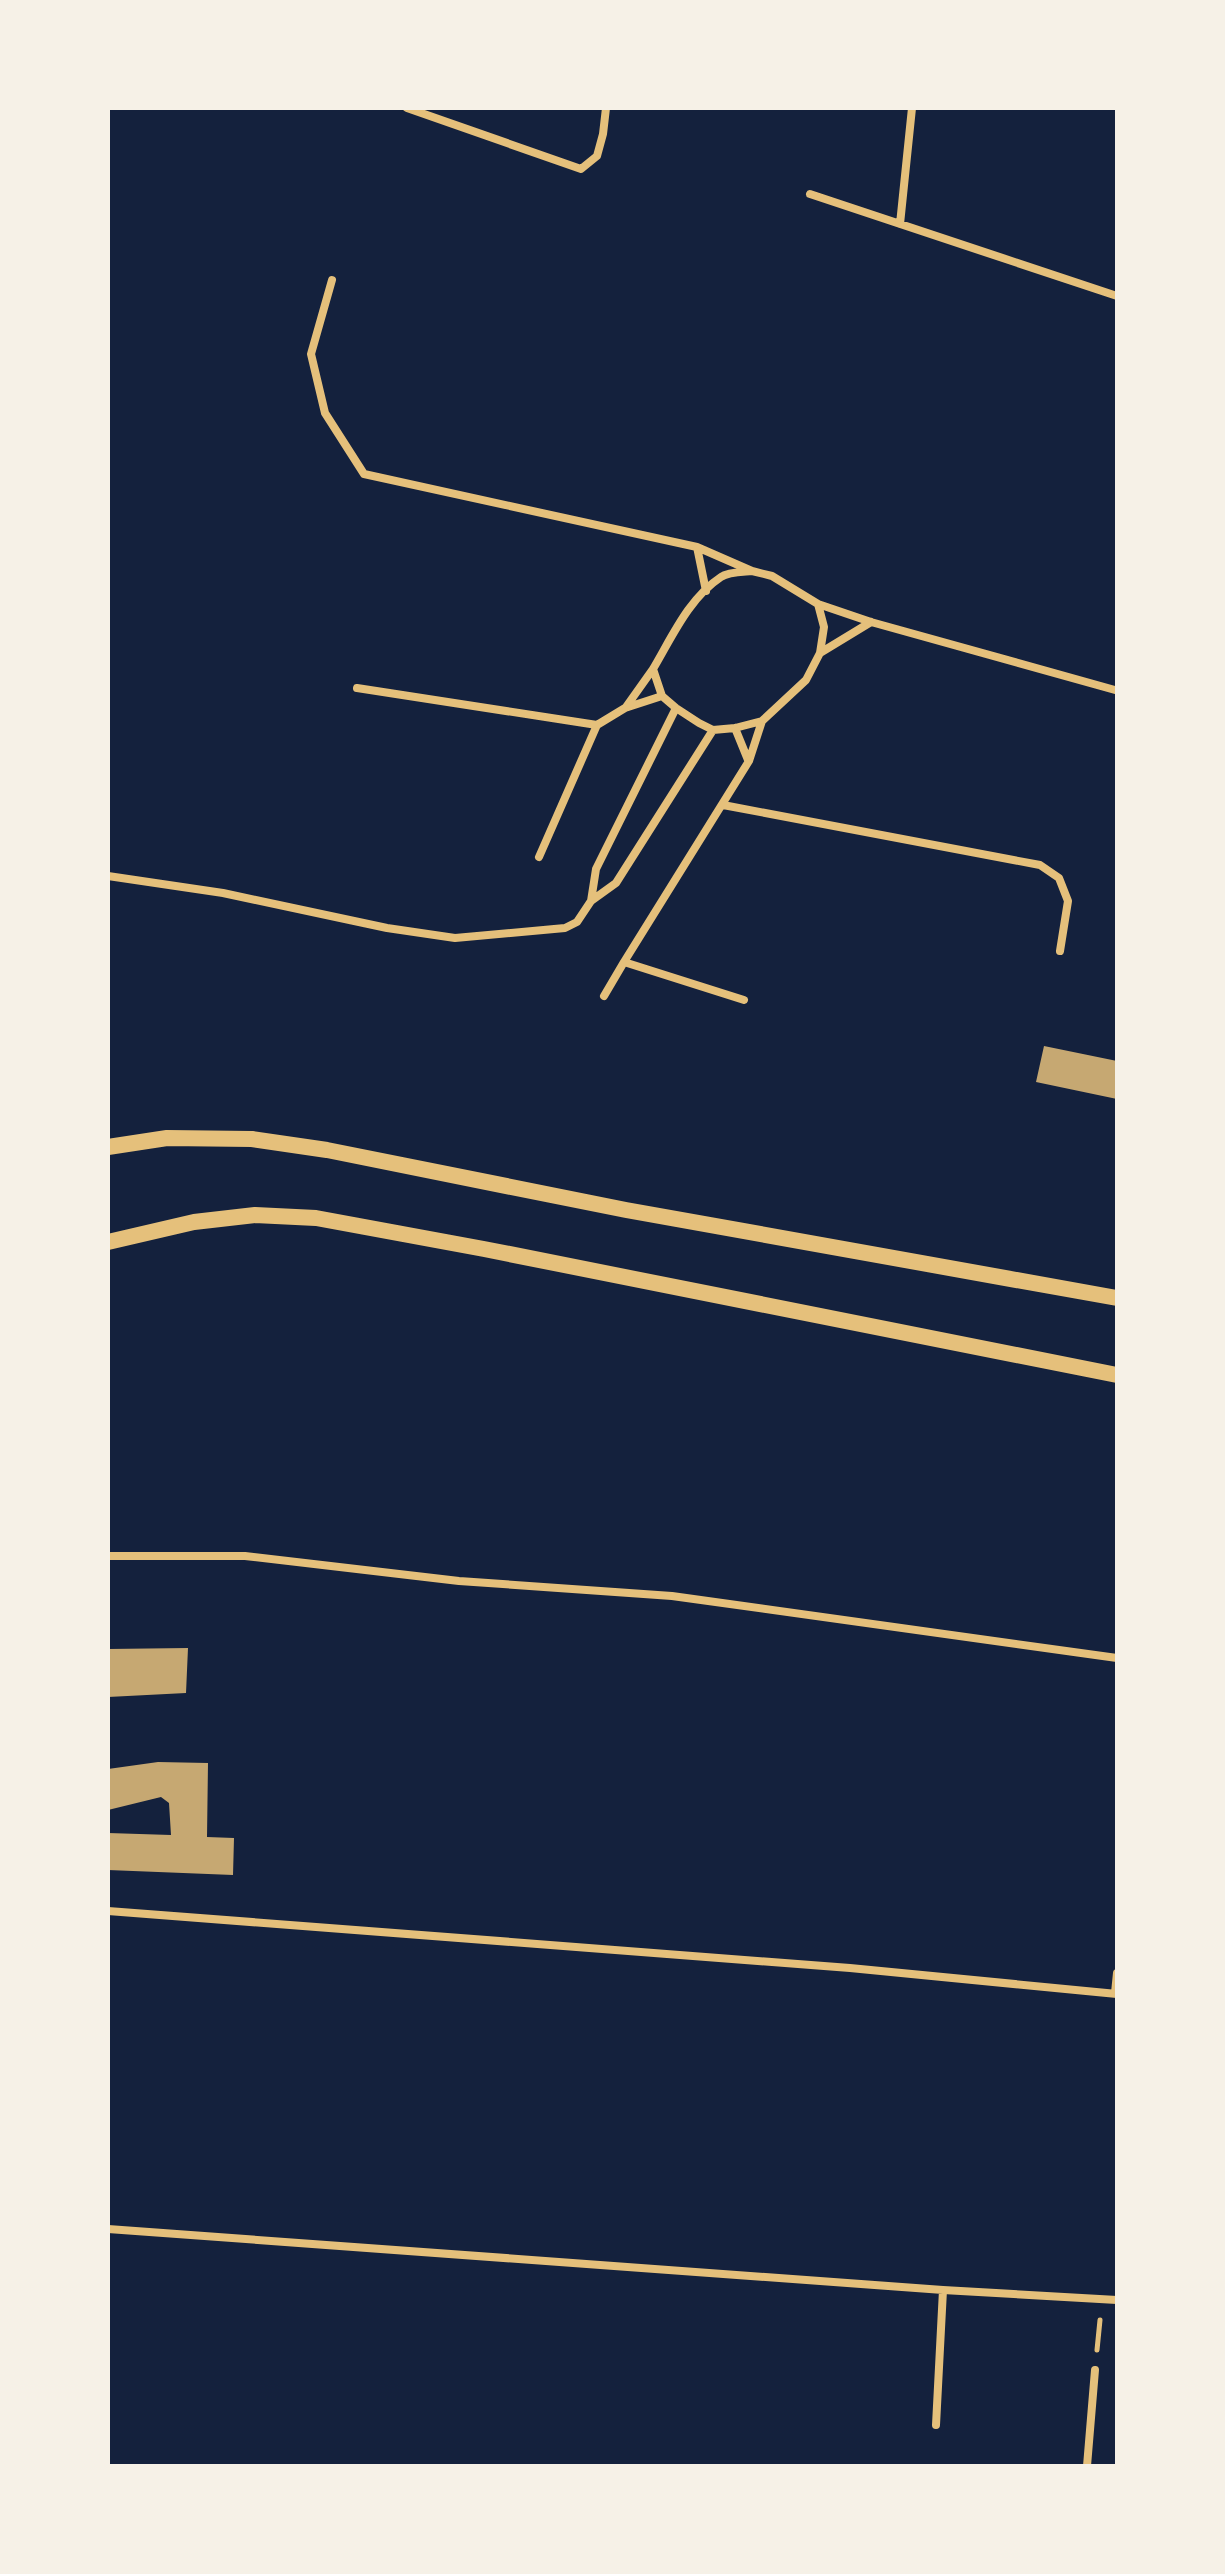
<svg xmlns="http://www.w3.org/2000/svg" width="1225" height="2574" font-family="'Times New Roman',serif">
<rect width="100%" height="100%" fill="#14213d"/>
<path fill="#c6a872" d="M 1044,1046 L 1117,1061 L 1117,1099 L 1036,1082 Z
M 188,1648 L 186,1693 L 108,1697 L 108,1649 Z
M 158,1762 L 208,1763 L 207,1837 L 234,1838 L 233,1875 L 108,1870 L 108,1833 L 171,1835 L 169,1803 L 161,1797 L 108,1810 L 108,1769 Z"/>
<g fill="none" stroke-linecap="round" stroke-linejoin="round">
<path stroke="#e5c07b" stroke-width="5" d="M 1097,2350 L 1100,2320"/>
<path stroke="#e5c07b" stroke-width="8" d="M 407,108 L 581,169 L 597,156 L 603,134 L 606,108
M 810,194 L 1117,296
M 900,224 L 912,108
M 332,280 L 311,354 L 325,413 L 364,474 L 697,547 L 752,571
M 697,547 L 706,591
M 752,571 L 772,576 L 818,604 L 824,627 L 820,653 L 806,680 L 762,721 L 735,728 L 713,730 L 699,723 L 676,708 L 662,696 L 653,669 C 672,637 689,598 721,577 C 728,572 742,572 752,571 Z
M 818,604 L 871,622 L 1115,690
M 820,653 L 871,622
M 357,688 L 597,725
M 626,707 L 653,669
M 735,728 L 748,760
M 723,805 L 1040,865 L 1059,878 L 1068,901 L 1060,951
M 539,857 L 597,725 L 625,708 L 662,696
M 108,876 L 223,893 L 387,928 L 455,938 L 565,928 L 577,922 L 591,901 L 616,883 L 713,730
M 591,901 L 596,869 L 676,708
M 604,996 L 624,962
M 744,1000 L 624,962 L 749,761 L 762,721
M 108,1556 L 245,1556 L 459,1581 L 672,1596 L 1117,1658
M 108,1911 L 850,1968 L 1117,1994
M 1115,1993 L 1117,1973
M 108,2229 L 943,2290 L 1117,2300
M 936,2425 L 943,2290
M 1087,2466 L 1095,2370"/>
<path stroke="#e5c07b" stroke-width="16" d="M 108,1147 L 167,1138 L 252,1139 L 327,1150 L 626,1210 L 1117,1298
M 108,1242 L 194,1222 L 255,1215 L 316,1218 L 484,1249 L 1117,1375"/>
</g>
<rect width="1225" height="2574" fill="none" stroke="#f6f1e7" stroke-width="220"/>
</svg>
